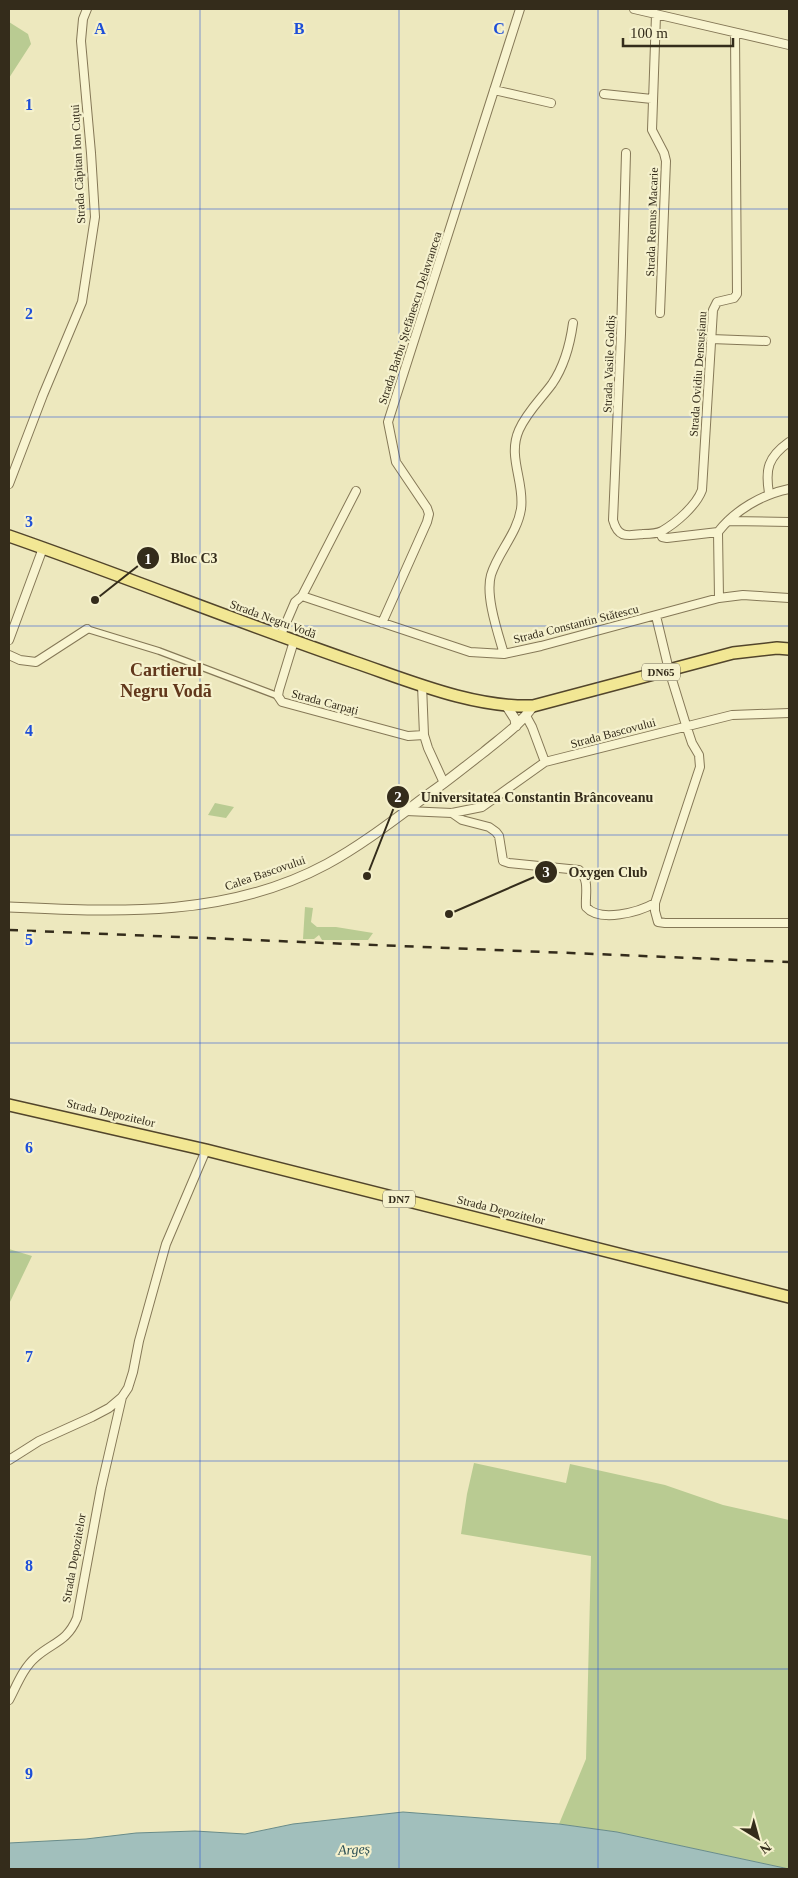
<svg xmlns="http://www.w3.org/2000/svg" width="798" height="1878" font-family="Georgia,serif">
<rect width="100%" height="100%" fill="#ede8be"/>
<path fill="#b9cb92" d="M 9,22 L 28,34 L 31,44 L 9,78 Z
M 215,803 L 234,807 L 226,818 L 208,815 Z
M 305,907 L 313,908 L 311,922 L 317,927 L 336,927 L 373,933 L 368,940 L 322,940 L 319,935 L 314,939 L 303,939 Z
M 9,1249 L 32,1256 L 9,1304 Z
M 474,1463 L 566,1483 L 570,1464 L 665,1485 L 723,1505 L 789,1520 L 789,1869 L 617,1832 L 559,1824 L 586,1759 L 591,1556 L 461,1534 L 467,1494 Z"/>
<path fill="#a1bfbc" stroke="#698c8a" d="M 403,1812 L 559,1824 L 617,1832 L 789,1869 L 9,1869 L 9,1843 L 86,1839 L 136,1833 L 195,1831 L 245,1834 L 293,1824 Z"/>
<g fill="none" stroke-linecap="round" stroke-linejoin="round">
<g stroke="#857857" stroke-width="8">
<path id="pedestrian" d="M 87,629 L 159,651 L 278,696"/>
</g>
<g stroke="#857857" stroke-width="10">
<path id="minor" d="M 634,9 L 789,45
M 656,15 L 652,130 L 664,153 L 666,161 L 660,313
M 494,90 L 551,103
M 604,94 L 652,99
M 626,153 L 621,334 L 613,520 C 618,538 626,536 643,534 C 649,534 656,534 662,531 C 676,523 696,506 702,490 L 713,310 L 717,302 L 734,298 L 737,294 L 735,33
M 711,339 L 766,341
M 9,484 L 43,395 L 82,302 L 95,217 L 91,153 L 81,41 L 83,19 L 87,9
M 769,493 C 765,469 768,457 789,442
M 728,521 L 789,522
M 660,532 L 662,537 L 667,538 L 718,532
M 302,596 L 356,491
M 719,598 L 718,532 C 735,510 763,494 789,489
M 656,616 L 669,670 L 686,725 L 692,743 L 699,755 L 700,767 L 655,903 L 655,911 L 658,922 L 665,923 L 789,923
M 382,623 L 427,522 L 429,514 L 427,508 L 396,462 L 388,422 L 520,9
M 280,637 L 295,602 L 302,596 L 470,652 L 504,654 L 541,646 L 719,598 L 743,595 L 789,598
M 9,640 L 43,548
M 294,641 L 279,690 L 278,696 L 282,702 L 408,736 L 424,735
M 504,654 C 498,633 485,596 491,575 C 498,552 517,534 521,509 C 525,482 507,457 519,430 C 527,412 541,399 552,384 C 565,365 570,345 573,323
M 9,655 L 20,660 L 36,662 L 87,629
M 422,685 L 424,735 L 428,748 L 444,783
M 526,716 L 532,727 L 545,762
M 406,811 L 452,813 L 482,807 L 545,762 L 732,715 L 789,713
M 452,813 L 462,820 L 489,827 L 496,832 L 499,836 L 503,861 L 509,863 L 579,870 C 590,881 585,893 586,907 C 600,923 639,912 655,903
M 9,1460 L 39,1441 L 92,1417 L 109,1408 L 122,1397 L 128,1388 L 133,1372 L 139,1341 L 166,1244 L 206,1150
M 9,1700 C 17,1685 23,1668 36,1657 C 53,1642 67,1642 77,1618 L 101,1488 L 122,1397"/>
</g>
<g stroke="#857857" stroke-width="11">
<path id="tertiary" d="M 506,705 L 515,719 L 516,726
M 9,907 C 118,912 227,918 327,864 C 364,844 399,816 433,791 C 450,779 467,765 484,752 C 502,737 520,725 533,706"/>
</g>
<g stroke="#52452b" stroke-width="14">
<path id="primary" d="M 9,536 C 124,576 238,622 354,662 C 410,681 473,708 533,706 L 733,653 L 777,648 L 789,649
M 9,1105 L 206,1150 L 789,1297"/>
</g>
<use href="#pedestrian" stroke="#f8f4d0" stroke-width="5.5"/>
<use href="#minor" stroke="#f8f4d0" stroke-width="8"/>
<use href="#tertiary" stroke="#f8f4d0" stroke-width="9"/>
<use href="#primary" stroke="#f2e794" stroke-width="11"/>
<path stroke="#342c1b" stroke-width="2.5" stroke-dasharray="9 9" stroke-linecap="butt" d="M 9,930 L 789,962"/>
</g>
<path fill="none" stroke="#1d4ed8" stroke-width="1" stroke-opacity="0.55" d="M 200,9 L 200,1869M 399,9 L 399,1869M 598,9 L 598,1869M 9,209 L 789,209M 9,417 L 789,417M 9,626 L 789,626M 9,835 L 789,835M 9,1043 L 789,1043M 9,1252 L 789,1252M 9,1461 L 789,1461M 9,1669 L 789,1669"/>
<g text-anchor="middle" stroke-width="4.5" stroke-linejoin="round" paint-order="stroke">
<g fill="#f5f1cd" stroke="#6e6750" stroke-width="1">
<rect x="642" y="663.5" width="38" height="17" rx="4"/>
<rect x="383" y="1190.5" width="32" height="17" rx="4"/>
</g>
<g font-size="11" font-weight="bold" fill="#342c1b">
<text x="661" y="676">DN65</text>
<text x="399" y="1203">DN7</text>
</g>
<g font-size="12" fill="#342c1b" stroke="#f5f1cd">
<text transform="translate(78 164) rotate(-93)" y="4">Strada Căpitan Ion Cuțui</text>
<text transform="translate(652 222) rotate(-88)" y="4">Strada Remus Macarie</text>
<text transform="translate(410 318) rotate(-72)" y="4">Strada Barbu Ștefănescu Delavrancea</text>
<text transform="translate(609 364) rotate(-88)" y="4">Strada Vasile Goldiș</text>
<text transform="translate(698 374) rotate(-86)" y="4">Strada Ovidiu Densușianu</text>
<text transform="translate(273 619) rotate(20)" y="4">Strada Negru Vodă</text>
<text transform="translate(576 624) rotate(-14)" y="4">Strada Constantin Stătescu</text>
<text transform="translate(325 702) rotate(15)" y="4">Strada Carpați</text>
<text transform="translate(613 733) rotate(-15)" y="4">Strada Bascovului</text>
<text transform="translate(265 873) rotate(-19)" y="4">Calea Bascovului</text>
<text transform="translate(111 1113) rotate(13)" y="4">Strada Depozitelor</text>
<text transform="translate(501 1210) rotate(14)" y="4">Strada Depozitelor</text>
<text transform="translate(74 1558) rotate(-80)" y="4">Strada Depozitelor</text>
</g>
<g font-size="14" font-style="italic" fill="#2b4f54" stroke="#f5f1cd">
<text transform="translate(354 1849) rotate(-3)" y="5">Argeș</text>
</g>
<g font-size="18" font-weight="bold" fill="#61371b" stroke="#f5f1cd">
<text x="166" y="676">Cartierul<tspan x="166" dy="21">Negru Vodă</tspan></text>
</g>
</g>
<g font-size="16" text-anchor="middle" font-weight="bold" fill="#1d4ed8" stroke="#f5f1cd" stroke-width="4.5" stroke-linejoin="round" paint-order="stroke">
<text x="100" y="34">A</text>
<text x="299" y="34">B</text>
<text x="499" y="34">C</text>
<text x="29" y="110">1</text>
<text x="29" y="319">2</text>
<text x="29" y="527">3</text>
<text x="29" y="736">4</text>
<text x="29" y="945">5</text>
<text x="29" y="1153">6</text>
<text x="29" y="1362">7</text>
<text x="29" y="1571">8</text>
<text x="29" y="1779">9</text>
</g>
<path fill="none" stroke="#342c1b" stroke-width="2" d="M95 600L148 558M367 876L398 797M449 914L546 872"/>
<g fill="#342c1b" stroke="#f5f1cd" stroke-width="2">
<circle cx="95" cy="600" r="5"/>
<circle cx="367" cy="876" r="5"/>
<circle cx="449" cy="914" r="5"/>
<circle cx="148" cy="558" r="12"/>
<circle cx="398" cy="797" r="12"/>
<circle cx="546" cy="872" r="12"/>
</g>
<g font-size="15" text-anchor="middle" font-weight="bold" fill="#fff">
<text x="148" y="564">1</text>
<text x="398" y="802">2</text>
<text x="546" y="877">3</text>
</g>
<g font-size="14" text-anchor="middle" font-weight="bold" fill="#342c1b" stroke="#f5f1cd" stroke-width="4.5" stroke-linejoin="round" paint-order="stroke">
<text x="194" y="563">Bloc C3</text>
<text x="537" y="802">Universitatea Constantin Brâncoveanu</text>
<text x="608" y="877">Oxygen Club</text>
</g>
<rect width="798" height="1878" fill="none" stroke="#342c1b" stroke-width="20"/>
<g transform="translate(758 1838) rotate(143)" stroke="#f5f1cd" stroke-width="4" paint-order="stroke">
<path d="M0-4L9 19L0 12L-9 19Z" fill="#342c1b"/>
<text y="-8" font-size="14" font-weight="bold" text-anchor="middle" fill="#342c1b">N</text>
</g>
<path d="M623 38v8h110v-8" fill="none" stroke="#342c1b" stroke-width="2.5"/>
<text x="630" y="38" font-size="15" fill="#342c1b" stroke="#f5f1cd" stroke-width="4" paint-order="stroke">100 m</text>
</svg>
